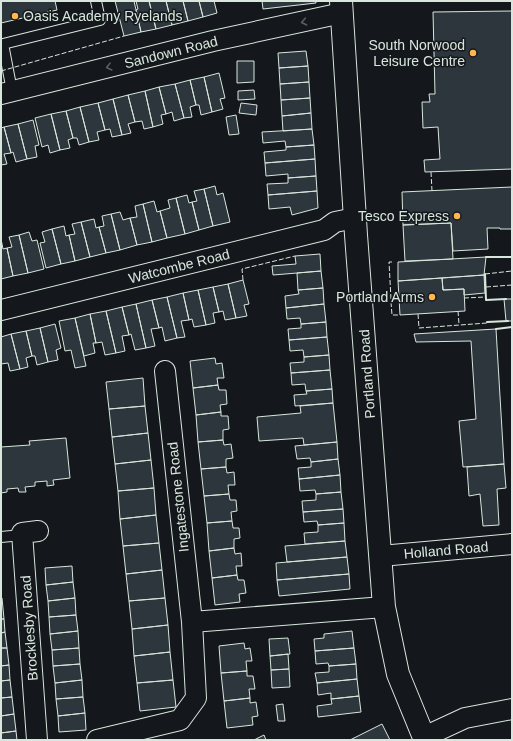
<svg xmlns="http://www.w3.org/2000/svg" width="513" height="741" font-family="Helvetica,sans-serif">
<rect width="100%" height="100%" fill="#14181c"/>
<path fill="#2c363c" stroke="#d8e6dc" d="M 1,1 L 55,1 L 57,10 L 1,23 Z
M 115,1 L 134,1 L 141,32 L 124,36 Z
M 136,1 L 149,1 L 156,29 L 141,32 L 136,10 L 138,9 Z
M 149,1 L 166,1 L 172,25 L 156,29 Z
M 166,1 L 183,1 L 188,21 L 172,25 Z
M 183,1 L 199,1 L 203,17 L 188,21 Z
M 199,1 L 214,1 L 217,13 L 203,17 Z
M 262,1 L 316,1 L 316,3 L 263,9 Z
M 512,11 L 512,169 L 425,172 L 424,160 L 440,159 L 438,127 L 423,128 L 422,102 L 430,102 L 429,94 L 435,94 L 433,12 Z
M 306,51 L 308,66 L 279,68 L 278,53 Z
M 237,61 L 254,61 L 254,82 L 237,83 Z
M 308,66 L 309,82 L 280,84 L 279,68 Z
M 219,73 L 225,98 L 220,99 L 223,109 L 212,112 L 204,77 Z
M 204,77 L 212,112 L 201,115 L 199,105 L 196,105 L 190,80 Z
M 190,80 L 196,105 L 190,107 L 192,117 L 184,118 L 175,84 Z
M 309,82 L 310,98 L 281,100 L 280,84 Z
M 175,84 L 184,118 L 174,121 L 172,112 L 166,114 L 159,87 Z
M 159,87 L 166,114 L 161,115 L 163,124 L 153,127 L 145,91 Z
M 254,90 L 255,99 L 238,100 L 238,91 Z
M 145,91 L 153,127 L 144,129 L 142,121 L 135,122 L 128,95 Z
M 128,95 L 135,122 L 128,124 L 131,133 L 122,135 L 113,99 Z
M 310,98 L 311,113 L 282,116 L 281,100 Z
M 113,99 L 122,135 L 112,137 L 110,129 L 105,130 L 98,103 Z
M 98,103 L 105,130 L 97,132 L 99,140 L 89,142 L 80,107 Z
M 241,103 L 257,105 L 256,115 L 239,113 Z
M 80,107 L 89,142 L 79,145 L 77,138 L 73,138 L 66,111 Z
M 66,111 L 73,138 L 68,140 L 70,148 L 60,150 L 51,114 Z
M 311,113 L 312,129 L 283,131 L 282,116 Z
M 51,114 L 60,150 L 50,153 L 48,145 L 42,147 L 35,118 Z
M 236,115 L 239,134 L 229,135 L 226,117 Z
M 33,120 L 39,145 L 35,146 L 37,157 L 27,159 L 18,124 Z
M 18,124 L 27,159 L 16,162 L 13,152 L 11,153 L 4,127 Z
M 4,127 L 11,153 L 4,154 L 7,164 L 1,165 L 1,128 Z
M 312,129 L 314,145 L 286,147 L 285,141 L 263,143 L 262,132 Z
M 314,145 L 315,159 L 265,163 L 264,152 L 286,150 L 286,147 Z
M 315,159 L 316,176 L 288,178 L 288,174 L 266,176 L 265,163 Z
M 316,176 L 317,191 L 268,195 L 267,184 L 288,183 L 288,178 Z
M 215,186 L 217,195 L 223,193 L 230,222 L 213,226 L 204,189 Z
M 512,187 L 512,229 L 500,229 L 500,228 L 487,228 L 488,249 L 453,251 L 451,223 L 403,225 L 402,192 Z
M 204,189 L 213,226 L 199,230 L 192,202 L 197,201 L 194,191 Z
M 317,191 L 318,208 L 292,215 L 290,207 L 269,209 L 268,195 Z
M 187,195 L 189,203 L 192,202 L 199,230 L 185,234 L 176,198 Z
M 176,198 L 185,234 L 167,238 L 160,211 L 170,208 L 168,200 Z
M 154,201 L 157,212 L 160,211 L 167,238 L 152,242 L 143,204 Z
M 143,204 L 152,242 L 137,245 L 130,218 L 137,217 L 135,206 Z
M 120,212 L 123,220 L 130,218 L 137,245 L 120,250 L 111,214 Z
M 111,214 L 120,250 L 106,253 L 99,227 L 104,226 L 102,216 Z
M 94,219 L 96,228 L 99,227 L 106,253 L 90,257 L 81,222 Z
M 81,222 L 90,257 L 75,261 L 69,235 L 75,234 L 72,224 Z
M 451,223 L 453,259 L 405,261 L 403,225 Z
M 64,226 L 66,236 L 69,235 L 75,261 L 61,264 L 52,229 Z
M 52,229 L 61,264 L 46,268 L 40,243 L 45,242 L 42,232 Z
M 29,232 L 32,241 L 37,240 L 44,269 L 28,273 L 19,235 Z
M 19,235 L 28,273 L 13,276 L 7,248 L 12,247 L 9,237 Z
M 1,239 L 3,249 L 7,248 L 13,276 L 1,279 Z
M 320,254 L 321,271 L 273,275 L 272,266 L 296,264 L 295,256 Z
M 486,257 L 484,275 L 398,281 L 398,262 Z
M 321,271 L 323,288 L 298,290 L 297,273 Z
M 484,275 L 485,293 L 464,295 L 464,289 L 443,290 L 442,278 Z
M 442,278 L 443,290 L 464,289 L 465,311 L 400,315 L 398,281 Z
M 243,280 L 249,304 L 244,305 L 247,316 L 236,318 L 228,284 Z
M 228,284 L 236,318 L 225,320 L 223,311 L 219,312 L 213,287 Z
M 213,287 L 219,312 L 213,313 L 215,323 L 206,325 L 198,290 Z
M 323,288 L 324,304 L 286,308 L 285,296 L 299,294 L 298,290 Z
M 198,290 L 206,325 L 194,327 L 192,319 L 189,320 L 183,293 Z
M 183,293 L 189,320 L 181,321 L 185,337 L 177,338 L 167,297 Z
M 167,297 L 177,338 L 165,341 L 162,327 L 159,328 L 152,300 Z
M 504,299 L 512,299 L 512,321 L 506,321 Z
M 152,300 L 159,328 L 151,329 L 155,346 L 146,348 L 136,304 Z
M 136,304 L 146,348 L 135,350 L 131,334 L 129,335 L 122,307 Z
M 324,304 L 326,322 L 301,324 L 300,318 L 287,319 L 286,308 Z
M 122,307 L 129,335 L 122,336 L 125,351 L 116,353 L 106,311 Z
M 106,311 L 116,353 L 105,355 L 102,342 L 96,343 L 90,314 Z
M 90,314 L 96,343 L 93,343 L 95,353 L 84,356 L 75,318 Z
M 75,318 L 86,366 L 75,368 L 71,350 L 65,351 L 59,321 Z
M 326,322 L 327,337 L 289,340 L 288,329 L 301,328 L 301,324 Z
M 55,324 L 61,348 L 56,350 L 58,360 L 48,362 L 40,328 Z
M 40,328 L 48,362 L 37,365 L 35,356 L 32,356 L 26,331 Z
M 496,329 L 504,464 L 463,467 L 459,421 L 476,419 L 471,341 L 416,342 L 414,334 Z
M 26,331 L 32,356 L 26,358 L 28,367 L 20,369 L 11,334 Z
M 11,334 L 20,369 L 10,371 L 8,363 L 1,364 L 1,337 Z
M 327,337 L 329,355 L 304,357 L 303,350 L 290,351 L 289,340 Z
M 329,355 L 330,370 L 291,373 L 290,363 L 304,362 L 304,357 Z
M 215,358 L 216,364 L 222,363 L 224,378 L 217,378 L 218,385 L 193,388 L 190,361 Z
M 330,370 L 332,389 L 306,391 L 305,384 L 292,385 L 291,373 Z
M 143,378 L 145,406 L 109,409 L 106,382 Z
M 218,385 L 219,390 L 226,390 L 227,404 L 220,405 L 221,412 L 196,415 L 193,388 Z
M 332,389 L 333,403 L 295,406 L 294,395 L 307,394 L 306,391 Z
M 333,403 L 337,442 L 304,445 L 303,438 L 259,441 L 257,417 L 301,413 L 300,406 Z
M 145,406 L 148,433 L 112,437 L 109,409 Z
M 221,412 L 221,416 L 228,416 L 229,429 L 223,430 L 223,440 L 198,442 L 196,415 Z
M 148,433 L 151,460 L 115,464 L 112,437 Z
M 66,438 L 70,478 L 53,480 L 54,485 L 47,486 L 47,481 L 35,482 L 35,486 L 25,487 L 26,492 L 19,492 L 18,488 L 7,489 L 7,492 L 1,493 L 1,447 L 30,445 L 29,441 Z
M 223,440 L 224,445 L 231,444 L 233,458 L 226,459 L 226,467 L 201,469 L 198,442 Z
M 337,442 L 338,459 L 311,462 L 310,458 L 297,459 L 295,446 Z
M 338,459 L 340,475 L 299,479 L 298,468 L 311,467 L 311,462 Z
M 151,460 L 154,488 L 118,491 L 115,464 Z
M 504,464 L 506,488 L 497,489 L 499,525 L 483,526 L 480,494 L 469,496 L 467,467 Z
M 226,467 L 227,473 L 234,472 L 235,485 L 228,485 L 229,494 L 204,496 L 201,469 Z
M 340,475 L 341,492 L 316,494 L 315,490 L 300,491 L 299,479 Z
M 154,488 L 156,515 L 120,519 L 118,491 Z
M 341,492 L 343,509 L 303,512 L 302,501 L 316,500 L 316,494 Z
M 229,494 L 230,500 L 236,500 L 237,511 L 231,512 L 232,521 L 207,523 L 204,496 Z
M 343,509 L 344,523 L 318,525 L 317,521 L 304,522 L 303,512 Z
M 156,515 L 159,543 L 123,546 L 120,519 Z
M 232,521 L 233,528 L 239,528 L 240,538 L 234,539 L 234,548 L 209,551 L 207,523 Z
M 344,523 L 345,541 L 305,544 L 304,533 L 318,532 L 318,525 Z
M 345,541 L 347,557 L 287,562 L 285,546 Z
M 159,543 L 162,570 L 126,574 L 123,546 Z
M 234,548 L 235,554 L 241,553 L 242,566 L 236,566 L 237,575 L 212,578 L 209,551 Z
M 347,557 L 349,574 L 277,580 L 276,563 Z
M 72,566 L 73,582 L 46,585 L 45,568 Z
M 162,570 L 165,598 L 129,601 L 126,574 Z
M 349,574 L 350,589 L 279,596 L 277,580 Z
M 237,575 L 238,580 L 244,580 L 246,593 L 239,594 L 240,602 L 215,605 L 212,578 Z
M 73,582 L 75,598 L 48,601 L 46,585 Z
M 2,598 L 4,619 L 1,619 L 1,599 Z
M 75,598 L 76,615 L 49,617 L 48,601 Z
M 165,598 L 168,625 L 132,629 L 129,601 Z
M 76,615 L 78,631 L 50,634 L 49,617 Z
M 1,619 L 4,619 L 5,632 L 1,633 Z
M 168,625 L 170,652 L 134,656 L 132,629 Z
M 78,631 L 79,648 L 52,650 L 50,634 Z
M 352,631 L 354,648 L 315,651 L 314,639 L 324,638 L 324,634 Z
M 5,632 L 7,648 L 1,648 L 1,633 Z
M 288,638 L 290,654 L 270,656 L 269,639 Z
M 244,643 L 245,649 L 250,648 L 252,661 L 246,661 L 247,671 L 221,673 L 219,646 Z
M 1,648 L 7,648 L 9,665 L 1,666 Z
M 79,648 L 80,664 L 53,666 L 52,650 Z
M 354,648 L 356,664 L 329,666 L 328,663 L 316,664 L 315,651 Z
M 170,652 L 173,680 L 137,683 L 134,656 Z
M 288,654 L 289,669 L 271,670 L 270,656 Z
M 80,664 L 82,680 L 55,683 L 53,666 Z
M 356,664 L 357,679 L 317,683 L 315,673 L 329,672 L 329,666 Z
M 9,665 L 10,680 L 1,681 L 1,666 Z
M 289,669 L 290,687 L 272,688 L 271,670 Z
M 247,671 L 247,676 L 253,676 L 255,689 L 249,689 L 250,698 L 224,701 L 221,673 Z
M 357,679 L 359,696 L 331,699 L 331,693 L 318,695 L 317,683 Z
M 10,680 L 12,697 L 1,698 L 1,681 Z
M 82,680 L 83,697 L 56,699 L 55,683 Z
M 173,680 L 176,707 L 140,711 L 137,683 Z
M 359,696 L 361,712 L 318,717 L 317,706 L 332,704 L 331,699 Z
M 12,697 L 14,714 L 1,716 L 1,698 Z
M 83,697 L 85,713 L 58,716 L 56,699 Z
M 250,698 L 250,703 L 256,702 L 258,716 L 252,717 L 253,725 L 227,728 L 224,701 Z
M 283,704 L 285,721 L 278,721 L 276,705 Z
M 85,713 L 86,730 L 59,732 L 58,716 Z
M 14,714 L 16,731 L 1,733 L 1,716 Z
M 382,724 L 390,740 L 350,740 Z
M 16,731 L 17,740 L 1,740 L 1,733 Z
M 264,735 L 266,740 L 254,740 Z"/>
<g fill="none" stroke-linecap="round" stroke-linejoin="round">
<g stroke="#d8e6dc" stroke-width="12">
<path id="lane" d="M 12,91 L 3,44 L 100,20 L 96,1
M 1,537 L 22,535"/>
</g>
<g stroke="#d8e6dc" stroke-width="22">
<path id="street" d="M 1,94 L 213,41 L 342,13
M 1,310 L 324,230 L 335,222 L 355,218
M 381,556 L 512,544
M 192,622 L 384,607
M 424,737 L 465,718 L 512,709
M 37,740 L 22,533 L 38,531
M 97,740 L 180,720 L 196,698 L 192,622 L 165,371"/>
</g>
<g stroke="#d8e6dc" stroke-width="24">
<path id="primary" d="M 341,1 L 356,235 L 384,607 L 398,674 L 425,740"/>
</g>
<use href="#lane" stroke="#14181c" stroke-width="10"/>
<use href="#street" stroke="#14181c" stroke-width="20"/>
<use href="#primary" stroke="#14181c" stroke-width="22"/>
<path stroke="#d8e6dc" stroke-width="1" stroke-dasharray="5 2" stroke-linecap="butt" d="M 1,71 L 124,36
M 431,172 L 432,191
M 485,274 L 512,271
M 243,280 L 242,269 L 295,256
M 486,287 L 512,285
M 464,298 L 486,297
M 391,299 L 389,262 L 394,262
M 391,302 L 392,315 L 400,315
M 458,311 L 459,324
M 418,314 L 419,328 L 487,323"/>
<path stroke="#d8e6dc" stroke-width="2" d="M 486,257 L 512,257
M 485,274 L 486,300 L 506,299
M 487,322 L 508,321
M 496,329 L 512,327"/>
</g>
<defs><path id="oneway-chevron" d="M-2-3.5L2.5 0L-2 3.5" fill="none" stroke-width="1.6" stroke-linecap="round" stroke-linejoin="round"/></defs>
<g stroke="#59605f">
<use href="#oneway-chevron" transform="translate(304 22) rotate(168)"/>
<use href="#oneway-chevron" transform="translate(109 67) rotate(166)"/>
</g>
<g fill="#ffb74d" stroke="#14181c" stroke-width="1.5">
<circle cx="15" cy="16" r="4"/>
<circle cx="473" cy="53" r="4"/>
<circle cx="457" cy="216" r="4"/>
<circle cx="432" cy="297" r="4"/>
</g>
<g text-anchor="middle" stroke-width="3" stroke-linejoin="round" paint-order="stroke">
<g font-size="14" fill="#d8e6dc" stroke="#14181c" text-anchor="end">
<text x="23" y="21" text-anchor="start">Oasis Academy Ryelands</text>
<text x="465" y="50">South Norwood<tspan x="465" dy="16">Leisure Centre</tspan></text>
<text x="449" y="221">Tesco Express</text>
<text x="424" y="302">Portland Arms</text>
</g>
<g font-size="14" fill="#d8e6dc" stroke="#14181c">
<text transform="translate(171 52) rotate(-14)" y="5">Sandown Road</text>
<text transform="translate(179 266) rotate(-14)" y="5">Watcombe Road</text>
<text transform="translate(367 374) rotate(-94)" y="5">Portland Road</text>
<text transform="translate(178 497) rotate(-96)" y="5">Ingatestone Road</text>
<text transform="translate(446 550) rotate(-5)" y="5">Holland Road</text>
<text transform="translate(29 628) rotate(-94)" y="5">Brocklesby Road</text>
</g>
</g>
<rect width="513" height="741" fill="none" stroke="#d8e6dc" stroke-width="4"/>
</svg>
